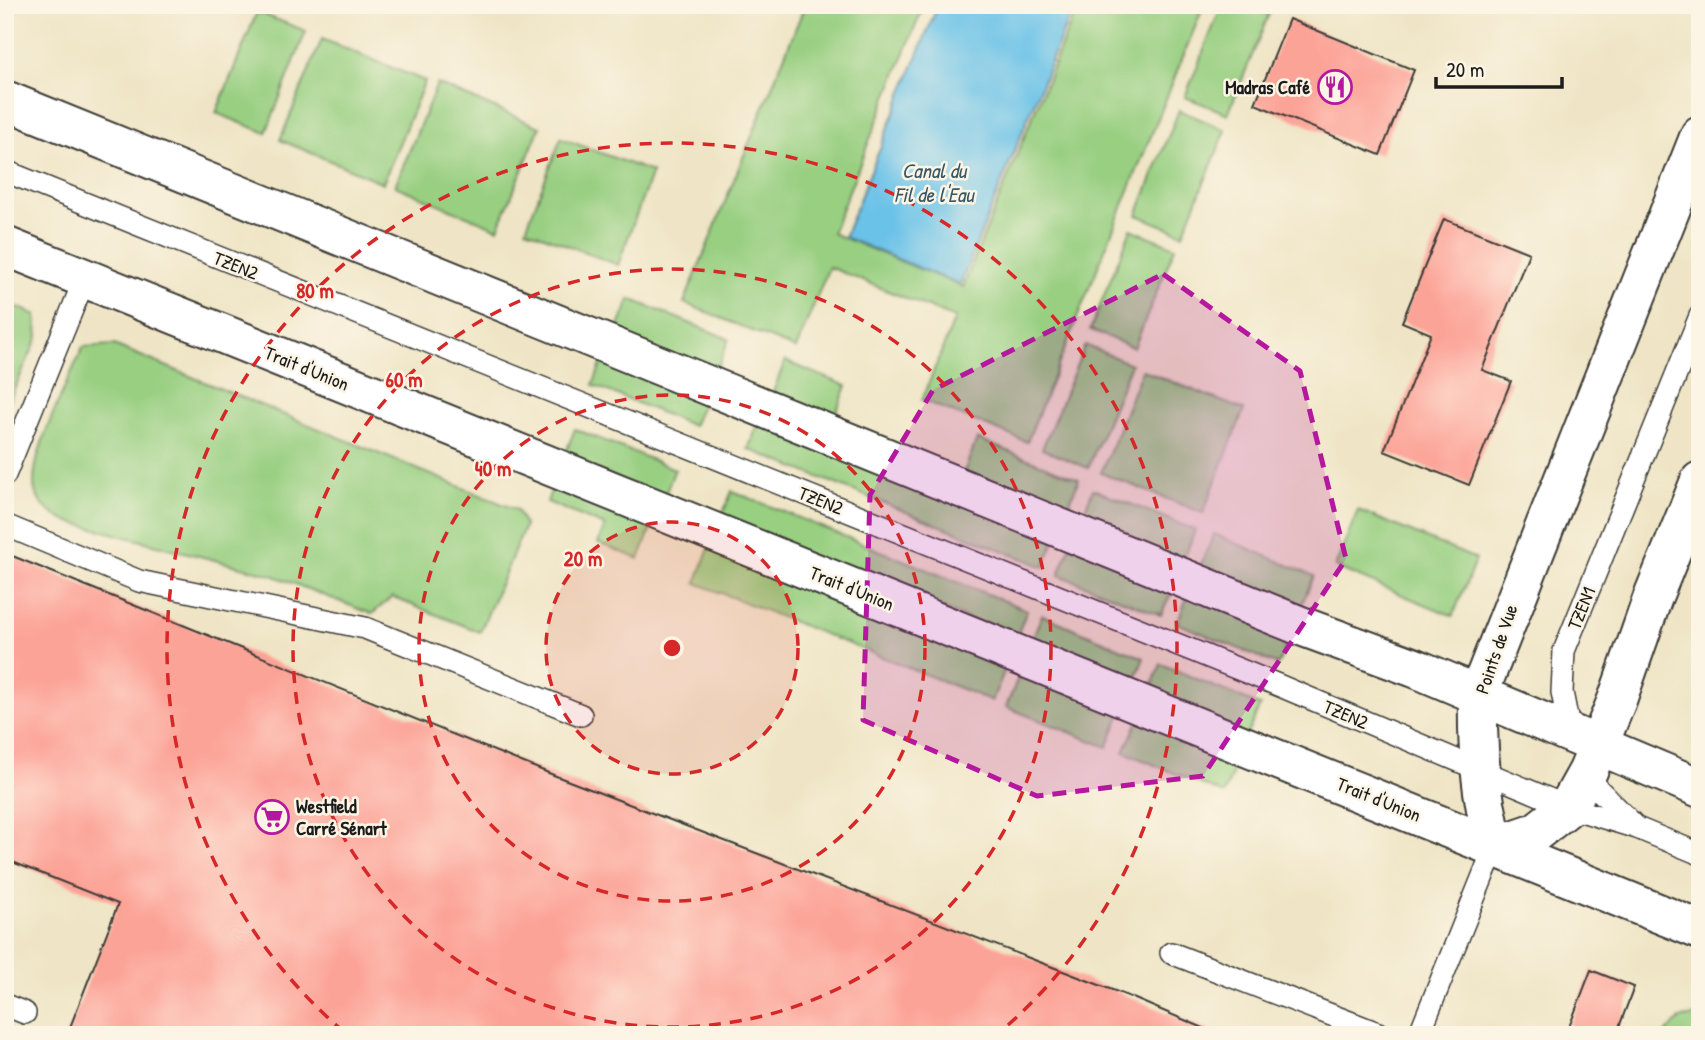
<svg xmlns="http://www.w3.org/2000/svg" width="1705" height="1040" font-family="'Patrick Hand',sans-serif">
<rect width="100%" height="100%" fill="#fcf5e5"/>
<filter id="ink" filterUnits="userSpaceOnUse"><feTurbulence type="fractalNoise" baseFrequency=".0143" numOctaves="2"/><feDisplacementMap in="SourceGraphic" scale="14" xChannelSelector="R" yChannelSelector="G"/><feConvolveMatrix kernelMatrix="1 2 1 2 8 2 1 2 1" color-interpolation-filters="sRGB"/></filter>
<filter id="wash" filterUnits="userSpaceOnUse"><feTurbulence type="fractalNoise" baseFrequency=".00686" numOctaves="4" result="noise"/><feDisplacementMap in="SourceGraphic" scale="28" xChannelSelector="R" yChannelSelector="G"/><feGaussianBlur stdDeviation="1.57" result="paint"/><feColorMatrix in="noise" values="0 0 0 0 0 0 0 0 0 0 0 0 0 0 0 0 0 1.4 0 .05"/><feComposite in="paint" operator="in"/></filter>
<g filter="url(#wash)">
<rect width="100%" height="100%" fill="#efe5c6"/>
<path fill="#98cf81" stroke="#5a764e" stroke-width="2" d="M 805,5 L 924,5 L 832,233 L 963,287 L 1078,5 L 1204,5 L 1027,442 L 922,400 L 955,318 L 829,267 L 796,349 L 684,303 Z
M 1222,5 L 1248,5 L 1269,14 L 1228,114 L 1185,97 Z
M 257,12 L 306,31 L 266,133 L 216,113 Z
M 322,39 L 425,81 L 383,183 L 280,140 Z
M 437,84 L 540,127 L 498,229 L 395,186 Z
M 1179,110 L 1226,130 L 1183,234 L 1137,215 Z
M 561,138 L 652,172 L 618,265 L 526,229 Z
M 1131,229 L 1175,247 L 1134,348 L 1090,330 Z
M 630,299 L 729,339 L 715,374 L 616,334 Z
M 5,302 L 36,315 L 38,337 L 5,410 Z
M 114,345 L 517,510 L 525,526 L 480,632 L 392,597 L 372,614 L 272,575 L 66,521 C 53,515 39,505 35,491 C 27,459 69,380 83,347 Z
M 1085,345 L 1131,364 L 1088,468 L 1042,449 Z
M 604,357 L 705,398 L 693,426 L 593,385 Z
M 785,361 L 847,386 L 833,420 L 772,395 Z
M 1142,370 L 1244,410 L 1203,513 L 1101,473 Z
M 760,420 L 1055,539 L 1044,567 L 748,449 Z
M 575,429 L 675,469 L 664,497 L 564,457 Z
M 977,439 L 1079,479 L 1064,517 L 962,477 Z
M 555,480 L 654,521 L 639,559 L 598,543 L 605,526 L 547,502 Z
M 1093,489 L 1195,530 L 1182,564 L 1079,524 Z
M 732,491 L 1027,610 L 1016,638 L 720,520 Z
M 1358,510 L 1476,559 L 1453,616 L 1335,567 Z
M 1214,534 L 1314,576 L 1298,613 L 1198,571 Z
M 711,543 L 1008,662 L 992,701 L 696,583 Z
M 1071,544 L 1174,587 L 1161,615 L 1059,575 Z
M 1189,593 L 1290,635 L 1278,665 L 1177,623 Z
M 1042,615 L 1144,658 L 1132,687 L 1029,646 Z
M 1161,664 L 1260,706 L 1247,735 L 1148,694 Z
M 1022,668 L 1123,709 L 1107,747 L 1006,707 Z
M 1140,716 L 1239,758 L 1224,794 L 1124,752 Z
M 1700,1016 L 1700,1035 L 1664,1035 L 1681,1018 Z"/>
<path fill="#6bc2e8" stroke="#446f82" stroke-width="2" d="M 938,5 L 1074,5 L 960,285 L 844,237 Z"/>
<g id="blocks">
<path fill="#fca397" d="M 1289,19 L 1414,70 L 1380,155 L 1255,104 Z
M 1444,219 L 1529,253 L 1482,370 L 1511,381 L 1469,485 L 1384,451 L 1431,334 L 1402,322 Z
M 5,553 L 556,776 L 1128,996 L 1220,1035 L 67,1035 L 118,904 L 5,859 Z
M 1591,970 L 1634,987 L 1616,1035 L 1566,1035 Z"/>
</g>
</g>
<g filter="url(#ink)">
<use href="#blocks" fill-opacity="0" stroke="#3c3a36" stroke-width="2"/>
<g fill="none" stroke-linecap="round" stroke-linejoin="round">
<g stroke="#3c3a36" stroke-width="24">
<path id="service" d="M 5,171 L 1278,685 L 1568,807 L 1637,828
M 5,475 L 85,278
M 5,525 L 139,581 L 365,628 L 581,715
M 1571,738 L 1562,692 L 1564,651 L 1700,316
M 1585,767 L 1598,789 L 1637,828 L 1700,854
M 1171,953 L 1383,1035
M 5,1005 L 25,1013
M 1419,1035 L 1495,846"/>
</g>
<g stroke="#3c3a36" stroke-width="42">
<path id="minor" d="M 5,100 L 1301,626 L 1415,668 L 1700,788
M 5,246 L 1700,930
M 1495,846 C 1480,796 1477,746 1478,695 L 1700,135
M 1495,846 L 1536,832 L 1568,807 L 1588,771 L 1617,700 L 1654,594 L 1700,481"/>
</g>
<use href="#service" stroke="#fff" stroke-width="21"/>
<use href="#minor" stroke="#fff" stroke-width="38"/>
</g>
</g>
<path fill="#b5179e" fill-opacity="0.2" stroke="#b5179e" stroke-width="5" stroke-dasharray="14 9" stroke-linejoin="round" d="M 1163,274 L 1300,371 L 1346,559 L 1203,776 L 1037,796 L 863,720 L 870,495 L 933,390 Z"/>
<circle cx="672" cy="648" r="126" fill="#d62828" fill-opacity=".12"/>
<g fill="none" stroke="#d62828" stroke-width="3.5" stroke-dasharray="12 9">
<circle cx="672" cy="648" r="126"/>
<circle cx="672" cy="648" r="253"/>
<circle cx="672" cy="648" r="379"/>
<path d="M344 1032A505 505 0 1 1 1000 1032"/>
</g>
<defs>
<g id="restaurant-ring" transform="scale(1.75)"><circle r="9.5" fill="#fcf5e5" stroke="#b5179e" stroke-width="1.5"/><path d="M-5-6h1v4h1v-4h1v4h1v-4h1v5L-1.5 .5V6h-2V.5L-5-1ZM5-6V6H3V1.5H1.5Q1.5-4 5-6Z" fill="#b5179e"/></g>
<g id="supermarket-ring" transform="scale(1.75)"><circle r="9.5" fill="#fcf5e5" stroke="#b5179e" stroke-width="1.5"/><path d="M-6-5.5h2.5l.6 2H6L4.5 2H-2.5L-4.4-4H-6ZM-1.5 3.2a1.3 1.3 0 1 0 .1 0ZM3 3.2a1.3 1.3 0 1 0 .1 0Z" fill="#b5179e"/></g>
</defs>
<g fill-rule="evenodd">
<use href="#restaurant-ring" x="1335" y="87"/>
<use href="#supermarket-ring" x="272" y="817"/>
</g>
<g text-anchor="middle" stroke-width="5" stroke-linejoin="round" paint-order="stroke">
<g font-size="19" font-weight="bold" fill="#1c1c1c" stroke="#fcf5e5" text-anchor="end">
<text x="1310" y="94">Madras Café</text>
<text x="296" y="813" text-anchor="start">Westfield<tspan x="296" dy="22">Carré Sénart</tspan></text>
</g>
<g font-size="19" fill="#1c1c1c" stroke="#fcf5e5">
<text transform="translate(236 265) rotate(22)" y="7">TZEN2</text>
<text transform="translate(307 368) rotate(22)" y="7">Trait d'Union</text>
<text transform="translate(821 500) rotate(22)" y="7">TZEN2</text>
<text transform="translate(852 588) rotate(22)" y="7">Trait d'Union</text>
<text transform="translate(1581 608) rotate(-68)" y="7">TZEN1</text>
<text transform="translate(1496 649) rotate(-71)" y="7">Points de Vue</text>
<text transform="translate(1346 714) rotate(23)" y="7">TZEN2</text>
<text transform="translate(1379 799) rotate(22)" y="7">Trait d'Union</text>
</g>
<g font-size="21" font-style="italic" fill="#385663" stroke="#fcf5e5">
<text x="934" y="178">Canal du<tspan x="934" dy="24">Fil de l'Eau</tspan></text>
</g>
</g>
<circle cx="672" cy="648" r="10" fill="#d62828" stroke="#fcf5e5" stroke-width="3.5"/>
<g font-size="21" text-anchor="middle" font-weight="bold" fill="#d62828" stroke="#fcf5e5" stroke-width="5" stroke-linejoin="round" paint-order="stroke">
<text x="315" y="298">80 m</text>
<text x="404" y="387">60 m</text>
<text x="493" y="476">40 m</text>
<text x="583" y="566">20 m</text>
</g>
<rect width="1705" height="1040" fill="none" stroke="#fcf5e5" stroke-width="28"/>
<path d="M1436 77v10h126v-10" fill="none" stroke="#1c1c1c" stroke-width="3.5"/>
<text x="1446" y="77" font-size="21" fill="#1c1c1c" stroke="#fcf5e5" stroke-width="5" paint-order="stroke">20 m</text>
</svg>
